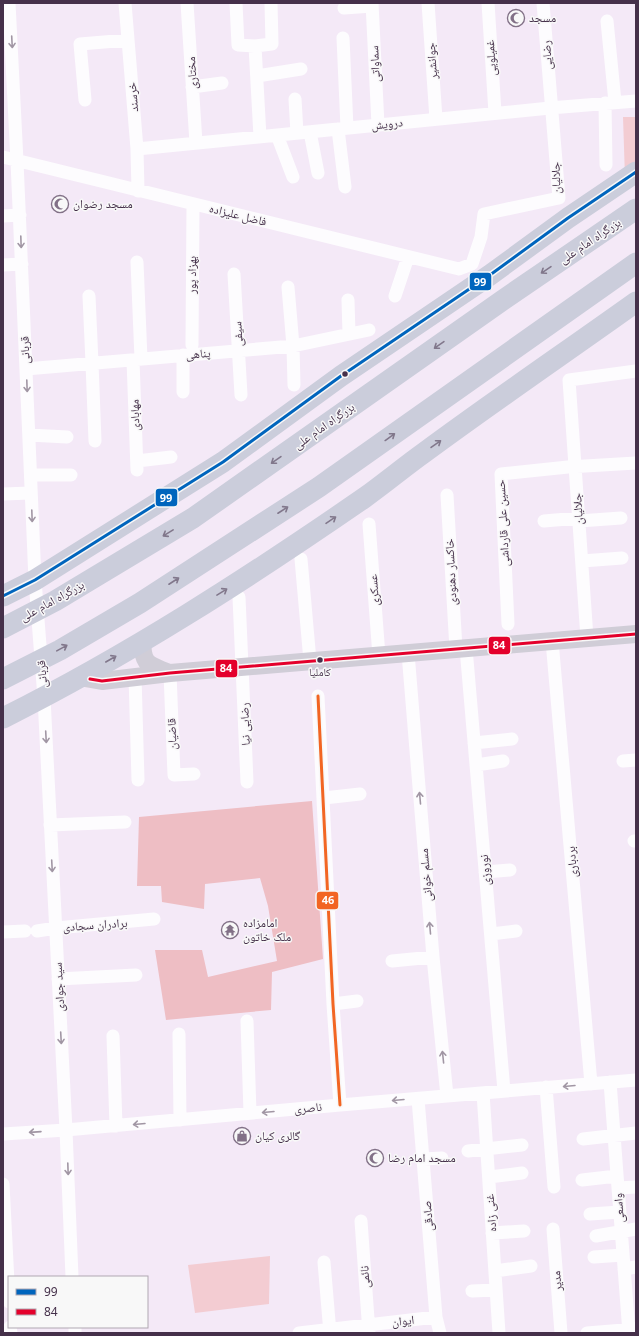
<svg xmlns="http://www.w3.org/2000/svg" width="639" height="1336" font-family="'Noto Sans','Noto Naskh Arabic',sans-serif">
<rect width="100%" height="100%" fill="#f4e9f7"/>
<path fill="#f3ccd2" d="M 623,117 L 636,117 L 636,171 L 625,178 Z
M 270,1256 L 269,1304 L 195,1313 L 188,1265 Z"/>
<path fill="#eebec4" d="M 312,801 L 323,959 L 272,972 L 271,1010 L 166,1020 L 155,950 L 202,950 L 208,977 L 277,961 L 268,906 L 260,878 L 205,884 L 204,909 L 162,902 L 161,886 L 137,886 L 139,817 Z"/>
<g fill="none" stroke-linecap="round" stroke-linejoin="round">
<path stroke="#fdfcfe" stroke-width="13" d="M 9,3 L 17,161 L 35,580 L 44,698 L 66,1130 L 72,1277
M 125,3 L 137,149 L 138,191
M 187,3 L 196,143
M 236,3 L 238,45 L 255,46 L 272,44 L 271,3
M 372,3 L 378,125
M 428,3 L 436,119
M 488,3 L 495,113
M 344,8 L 372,6
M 607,21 L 615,102
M 343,38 L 347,128
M 255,46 L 260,137
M 257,76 L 301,69
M 192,87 L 222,83
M 295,99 L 297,133
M 85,100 L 80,44 L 128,40
M 605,103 L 606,165
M 338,129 L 345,187
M 310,132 L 318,173
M 277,135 L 293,177
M 137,149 L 550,108 L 636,101
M 3,157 L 459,269 L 472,264 L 481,237 L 484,214 L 559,198 L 543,3
M 3,216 L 20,215
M 137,262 L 141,359
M 3,265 L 22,264
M 234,274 L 241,395
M 288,287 L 293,346 L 294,385
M 89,296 L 92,363 L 95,441
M 395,296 L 408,257
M 348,300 L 349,334
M 192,345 L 193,204
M 183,355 L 183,392
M 133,360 L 137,470
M 26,369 L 293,346 L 369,330
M 29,435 L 67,437
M 137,461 L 171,457
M 31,475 L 71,475
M 3,494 L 31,493
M 447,495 L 456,649
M 544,521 L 579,518
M 579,521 L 621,518
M 369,524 L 379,656
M 301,559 L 310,661
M 582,561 L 622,558
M 239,597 L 247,782
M 508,624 L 501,474 L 568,467 L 636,463
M 587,638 L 569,380 L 636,371
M 552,641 L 591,1084
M 466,648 L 504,1091
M 408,653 L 433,957 L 447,1096
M 170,673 L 174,775 L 194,774
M 135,676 L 138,780
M 318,696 L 333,1004 L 340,1105
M 474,743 L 512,739
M 623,761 L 636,760
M 476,765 L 503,761
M 324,798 L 360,794
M 50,825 L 125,822
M 634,841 L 636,841
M 485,872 L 510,870
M 37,931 L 56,928 L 154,919
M 3,932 L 25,931
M 491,934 L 516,931
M 392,961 L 433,957
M 58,979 L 136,975
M 333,1004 L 357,1001
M 247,1021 L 250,1113
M 179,1034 L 180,1120
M 113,1036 L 116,1126
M 610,1082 L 629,1333
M 546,1087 L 554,1187
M 483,1093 L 499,1333
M 418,1099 L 436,1317 L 440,1333
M 3,1134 L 66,1130 L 340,1105 L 636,1080
M 583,1139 L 636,1133
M 468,1151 L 522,1145
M 423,1159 L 442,1158
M 489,1177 L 522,1173
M 582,1180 L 617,1176
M 3,1184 L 9,1302
M 618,1188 L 636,1187
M 590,1214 L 620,1212
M 361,1221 L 369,1333
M 553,1229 L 561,1333
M 492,1233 L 524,1231
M 596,1236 L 636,1229
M 594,1257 L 623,1255
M 324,1262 L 330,1333
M 624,1269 L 636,1267
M 495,1271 L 531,1266
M 472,1291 L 496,1290
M 10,1327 L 11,1333
M 75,1327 L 75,1333
M 299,1333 L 436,1317
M 587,1333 L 636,1329"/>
<path stroke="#d0cdd7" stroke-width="18" d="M 142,641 C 143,666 148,664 169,673
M 79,677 L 102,681 L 170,673 L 636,634"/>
<path stroke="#cbcddb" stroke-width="21" d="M 3,596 L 35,580 L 223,462 L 341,376 L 490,275 L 568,218 L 636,172
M 3,628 L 55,601 L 193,518 L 503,300 L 636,209
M 3,679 L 60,650 L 140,603 L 319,487 L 636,263
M 3,718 C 129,655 248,578 364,498 C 385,483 404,467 425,452 C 494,401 566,352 636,302"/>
<g stroke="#f8f8f8" stroke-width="6">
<path id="bus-1" d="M 3,596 L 35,580 L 223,462 L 341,376 L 490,275 L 568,218 L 636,172"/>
</g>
<g stroke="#f8f8f8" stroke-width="6">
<path id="bus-2" d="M 90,679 L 102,681 L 170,673 L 636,634"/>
</g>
<g stroke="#f8f8f8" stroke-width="6">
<path id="bus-3" d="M 318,696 L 333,1004 L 340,1105"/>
</g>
<use href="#bus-1" stroke="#0065bd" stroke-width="3"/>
<use href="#bus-2" stroke="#e4002b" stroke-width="3"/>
<use href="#bus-3" stroke="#f26522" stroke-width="3"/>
</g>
<defs><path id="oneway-shaft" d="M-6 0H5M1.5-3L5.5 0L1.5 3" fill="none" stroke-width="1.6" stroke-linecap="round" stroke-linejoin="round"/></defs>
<g stroke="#a196a4">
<use href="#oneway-shaft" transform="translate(12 42) rotate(87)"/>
<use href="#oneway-shaft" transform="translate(21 242) rotate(88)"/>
<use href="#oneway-shaft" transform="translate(27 386) rotate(88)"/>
<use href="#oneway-shaft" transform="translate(32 516) rotate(88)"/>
<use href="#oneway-shaft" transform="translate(46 737) rotate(87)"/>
<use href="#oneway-shaft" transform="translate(420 798) rotate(-95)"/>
<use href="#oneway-shaft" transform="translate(52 866) rotate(87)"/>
<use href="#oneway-shaft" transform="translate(430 928) rotate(-95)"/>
<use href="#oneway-shaft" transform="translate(61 1038) rotate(87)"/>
<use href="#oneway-shaft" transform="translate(443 1057) rotate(-96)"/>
<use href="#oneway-shaft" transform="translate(569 1086) rotate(175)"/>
<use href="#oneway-shaft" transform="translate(398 1100) rotate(175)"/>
<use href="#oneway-shaft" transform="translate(268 1112) rotate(175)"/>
<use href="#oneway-shaft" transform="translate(139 1124) rotate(175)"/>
<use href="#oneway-shaft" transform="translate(35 1132) rotate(176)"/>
<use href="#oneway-shaft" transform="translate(68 1169) rotate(88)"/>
</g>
<g stroke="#81778b">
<use href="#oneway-shaft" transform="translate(546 270) rotate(146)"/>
<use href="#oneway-shaft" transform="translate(439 345) rotate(145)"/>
<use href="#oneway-shaft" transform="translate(390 437) rotate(-36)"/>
<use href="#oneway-shaft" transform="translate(436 444) rotate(-35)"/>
<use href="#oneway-shaft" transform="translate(276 460) rotate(145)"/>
<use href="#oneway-shaft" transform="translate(283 510) rotate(-33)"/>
<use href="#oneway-shaft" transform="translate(331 520) rotate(-34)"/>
<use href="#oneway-shaft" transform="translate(168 533) rotate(149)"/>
<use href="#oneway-shaft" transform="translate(174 581) rotate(-33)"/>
<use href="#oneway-shaft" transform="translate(222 592) rotate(-32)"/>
<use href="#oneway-shaft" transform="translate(62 648) rotate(-29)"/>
<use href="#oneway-shaft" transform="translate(111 659) rotate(-30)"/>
</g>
<defs>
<g id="mosque-ring" transform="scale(0.9)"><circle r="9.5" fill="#f8f8f8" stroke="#827187" stroke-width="1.5"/><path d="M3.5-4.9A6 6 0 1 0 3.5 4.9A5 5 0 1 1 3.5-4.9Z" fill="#827187"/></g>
<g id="temple-ring" transform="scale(0.9)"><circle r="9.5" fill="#f8f8f8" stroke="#827187" stroke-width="1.5"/><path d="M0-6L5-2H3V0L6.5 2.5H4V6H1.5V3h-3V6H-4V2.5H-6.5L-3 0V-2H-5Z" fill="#827187"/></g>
<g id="shop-ring" transform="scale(0.9)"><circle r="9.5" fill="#f8f8f8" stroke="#827187" stroke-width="1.5"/><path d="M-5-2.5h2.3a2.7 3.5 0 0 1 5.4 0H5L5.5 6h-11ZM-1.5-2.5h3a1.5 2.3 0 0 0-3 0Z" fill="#827187"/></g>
</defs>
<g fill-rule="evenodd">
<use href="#mosque-ring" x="516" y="18"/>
<use href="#mosque-ring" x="60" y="204"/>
<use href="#temple-ring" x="230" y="930"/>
<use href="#shop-ring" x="242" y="1136"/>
<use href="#mosque-ring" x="375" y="1158"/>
</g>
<g fill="#45304a" stroke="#f8f8f8" stroke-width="1.5">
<circle cx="345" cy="374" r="3.5"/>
<circle cx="320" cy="660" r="3.5"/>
</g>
<g text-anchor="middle" stroke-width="3" stroke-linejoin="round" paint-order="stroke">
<g font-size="11" fill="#45304a" stroke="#f8f8f8">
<text x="320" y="676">کاملیا</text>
</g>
<g font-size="12" fill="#45304a" stroke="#f8f8f8" text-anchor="start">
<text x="529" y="22">مسجد</text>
<text x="73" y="208">مسجد رضوان</text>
<text x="243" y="927">امامزاده<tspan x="243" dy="14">ملک خاتون</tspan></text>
<text x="255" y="1140">گالری کیان</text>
<text x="388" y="1162">مسجد امام رضا</text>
</g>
<g font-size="12" fill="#45304a" stroke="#f8f8f8">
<text transform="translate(547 55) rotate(-94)" y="4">رضایی</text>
<text transform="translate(491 58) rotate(-94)" y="4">غمیلویی</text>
<text transform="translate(432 61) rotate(-94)" y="4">جوانشیر</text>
<text transform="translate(375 64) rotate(-93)" y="4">سماواتی</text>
<text transform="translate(192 73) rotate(-94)" y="4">مختاری</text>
<text transform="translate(133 97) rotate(-95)" y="4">خرسند</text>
<text transform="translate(387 124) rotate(-6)" y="4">درویش</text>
<text transform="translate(556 178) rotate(-92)" y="4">جلالیان</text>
<text transform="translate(238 215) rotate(14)" y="4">فاضل علیزاده</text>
<text transform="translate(590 241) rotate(-34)" y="4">بزرگراه امام علی</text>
<text transform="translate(192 275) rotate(-90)" y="4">بهزاد پور</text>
<text transform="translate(238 334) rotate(-94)" y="4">سیفی</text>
<text transform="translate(25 350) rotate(-92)" y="4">قربانی</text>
<text transform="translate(198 354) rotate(-5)" y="4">پناهی</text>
<text transform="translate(135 415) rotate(-92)" y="4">مهابادی</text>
<text transform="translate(324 426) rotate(-35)" y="4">بزرگراه امام علی</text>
<text transform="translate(578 509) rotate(-94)" y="4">جلالیان</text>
<text transform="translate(503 523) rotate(-93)" y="4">حسین علی قارداشی</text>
<text transform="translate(451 572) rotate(-93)" y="4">خاکسار دهنودی</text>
<text transform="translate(374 590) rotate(-94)" y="4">عسکری</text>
<text transform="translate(52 601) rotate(-29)" y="4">بزرگراه امام علی</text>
<text transform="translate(42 674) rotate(-94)" y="4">قربانی</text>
<text transform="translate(245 724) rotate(-92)" y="4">رضایی نیا</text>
<text transform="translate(172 734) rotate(-92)" y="4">قاضیان</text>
<text transform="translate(572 862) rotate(-95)" y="4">بردباری</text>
<text transform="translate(485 870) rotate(-95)" y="4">نوروزی</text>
<text transform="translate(426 875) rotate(-95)" y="4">مسلم خوانی</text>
<text transform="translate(95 925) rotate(-4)" y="4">برادران سجادی</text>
<text transform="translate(59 987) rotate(-93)" y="4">سید جوادی</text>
<text transform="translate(308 1108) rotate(-5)" y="4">ناصری</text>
<text transform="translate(619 1208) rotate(-95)" y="4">واسعی</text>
<text transform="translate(491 1213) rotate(-94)" y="4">غنی زاده</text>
<text transform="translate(428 1216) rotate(-95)" y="4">صادقی</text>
<text transform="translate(365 1277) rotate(-94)" y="4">نائمی</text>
<text transform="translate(557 1281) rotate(-95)" y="4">مدیر</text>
<text transform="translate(403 1321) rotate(-6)" y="4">ایوان</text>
</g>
</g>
<g stroke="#f8f8f8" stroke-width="1.5">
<rect x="469" y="272" width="23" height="19" rx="4" fill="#0065bd"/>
<rect x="155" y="488" width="23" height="19" rx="4" fill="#0065bd"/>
<rect x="488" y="636" width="23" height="19" rx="4" fill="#e4002b"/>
<rect x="215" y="659" width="23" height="19" rx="4" fill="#e4002b"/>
<rect x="316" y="891" width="23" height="19" rx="4" fill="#f26522"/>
</g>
<g font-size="11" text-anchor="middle" font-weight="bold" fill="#fff">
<text x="480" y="286">99</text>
<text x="166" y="502">99</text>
<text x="499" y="649">84</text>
<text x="226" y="672">84</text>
<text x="328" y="904">46</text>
</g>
<rect width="639" height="1336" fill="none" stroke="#45304a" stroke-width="8"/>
<rect x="8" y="1276" width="140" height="52" fill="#f8f8f8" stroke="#b0a8b2"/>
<rect x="16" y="1289" width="20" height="6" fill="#0065bd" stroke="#b0a8b2"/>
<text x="44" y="1296" font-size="12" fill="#45304a">99</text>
<rect x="16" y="1309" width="20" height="6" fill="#e4002b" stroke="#b0a8b2"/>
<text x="44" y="1316" font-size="12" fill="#45304a">84</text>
</svg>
